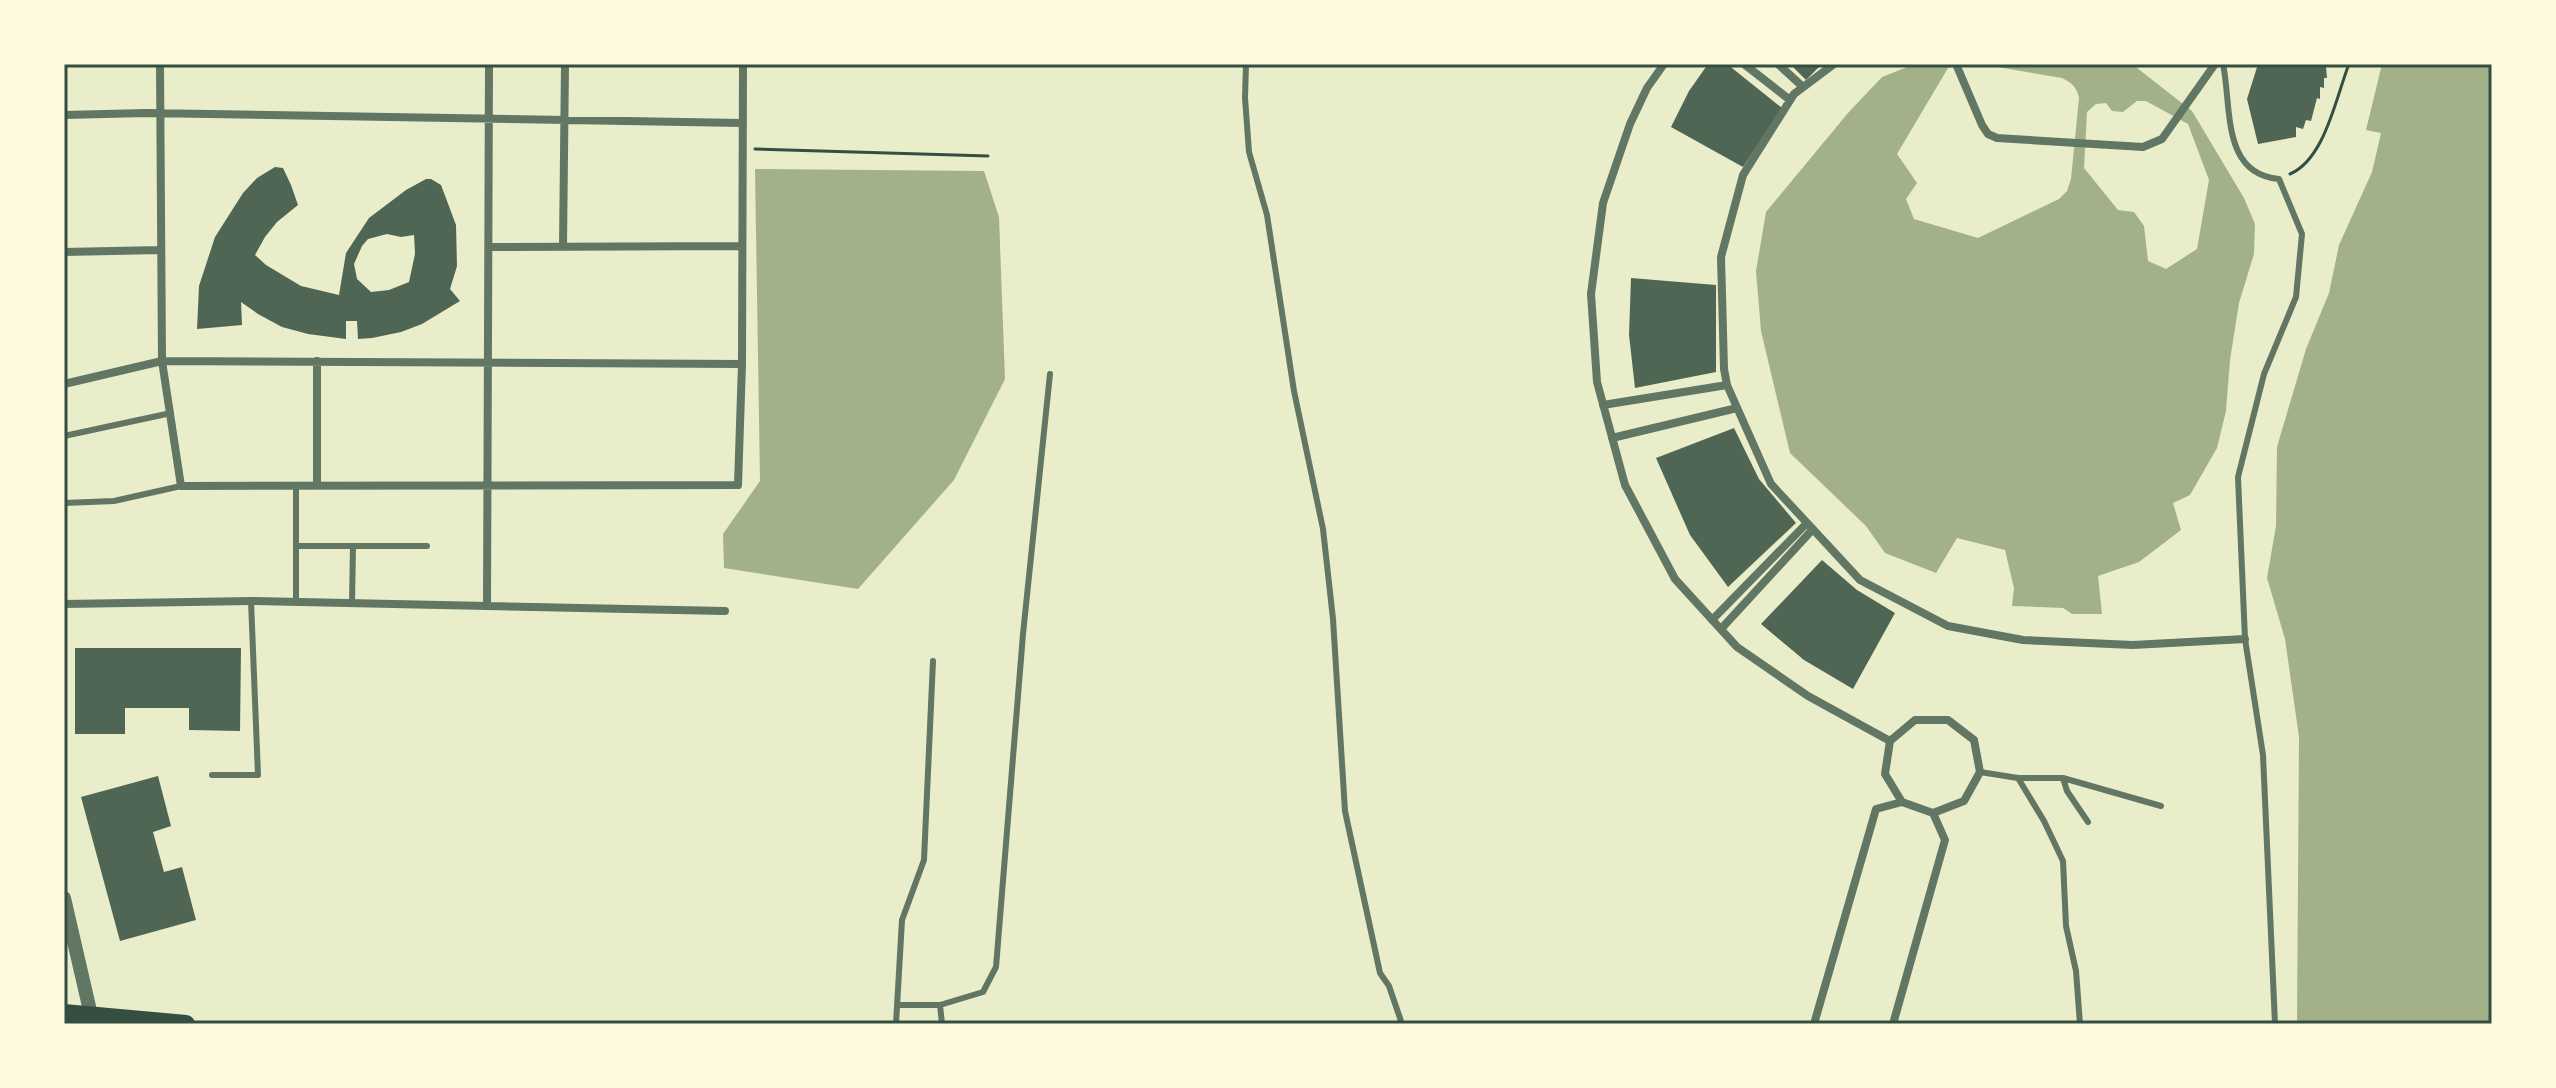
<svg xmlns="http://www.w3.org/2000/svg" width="2556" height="1088" font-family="Mulish,sans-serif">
<rect width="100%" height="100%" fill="#e9edc9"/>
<path fill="#a3b18a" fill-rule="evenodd" d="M 1915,64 L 1966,64 L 1948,68 L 1897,154 L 1917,183 L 1906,199 L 1914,219 L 1978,238 L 2059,199 L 2067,191 L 2071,179 L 2079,98 C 2077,87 2072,83 2062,78 L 1980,64 L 2132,64 L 2192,111 L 2244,198 L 2255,224 L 2254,254 L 2239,303 L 2230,360 L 2226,411 L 2217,448 L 2190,495 L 2173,503 L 2181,530 L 2139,562 L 2098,576 L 2102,614 L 2072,614 L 2063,608 L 2012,606 L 2014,588 L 2005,550 L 1957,538 L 1936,573 L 1885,553 L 1866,526 L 1790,453 L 1761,331 L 1756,271 L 1766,212 L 1848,113 L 1882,77 ZM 2137,101 L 2146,101 L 2188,124 L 2209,180 L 2197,249 L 2166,269 L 2148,261 L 2144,226 L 2134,212 L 2118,210 L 2084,168 L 2087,112 L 2096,104 L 2106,103 L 2112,111 L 2123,112 Z
M 2382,64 L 2492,64 L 2492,1024 L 2297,1024 L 2299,737 L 2285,639 L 2267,578 L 2276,526 L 2277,447 L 2306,349 L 2329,293 L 2339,245 L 2372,172 L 2381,133 L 2366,130 Z
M 755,169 L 984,171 L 999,217 L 1005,379 L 954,480 L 858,589 L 724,568 L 723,534 L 760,481 Z"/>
<path fill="#4f6655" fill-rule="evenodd" d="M 1708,64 L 1727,64 L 1782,108 L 1743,167 L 1671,127 L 1689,91 Z
M 1790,64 L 1822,64 L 1806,80 Z
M 2258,64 L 2328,64 L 2329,67 L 2326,67 L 2327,78 L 2324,78 L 2324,88 L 2320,87 L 2320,99 L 2317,98 L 2311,121 L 2306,120 L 2303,129 L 2296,127 L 2296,137 L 2258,144 L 2247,99 Z
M 275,167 L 283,168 L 291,185 L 298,205 L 277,222 L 265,237 L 255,255 L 266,265 L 301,286 L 339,295 L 346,253 L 369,218 L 406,190 L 426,179 L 431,179 L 441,185 L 456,225 L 457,266 L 450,289 L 460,301 L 422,324 L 401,332 L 372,338 L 358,339 L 357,321 L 346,321 L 346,339 L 308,334 L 282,327 L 258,314 L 241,302 L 242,325 L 197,329 L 199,286 L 215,237 L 243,193 L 257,178 ZM 387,234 L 401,237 L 414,235 L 415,254 L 409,282 L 389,290 L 371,292 L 357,279 L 354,264 L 362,246 L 368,239 Z
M 1631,278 L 1716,285 L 1716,372 L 1635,388 L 1629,335 Z
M 1734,428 L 1759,479 L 1796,523 L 1728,587 L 1690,535 L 1656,458 Z
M 1822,560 L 1857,590 L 1895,613 L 1853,689 L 1804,660 L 1761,624 Z
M 75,648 L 241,648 L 240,731 L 189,730 L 189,708 L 125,708 L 125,734 L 75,734 Z
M 158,776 L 171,826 L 153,832 L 164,872 L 182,867 L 196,920 L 120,941 L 81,797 Z"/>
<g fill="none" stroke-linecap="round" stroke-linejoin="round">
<path stroke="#344e41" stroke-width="3" d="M 755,149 L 988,156
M 2290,174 C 2325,159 2336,97 2349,64"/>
<path stroke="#617663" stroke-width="6" d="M 1246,64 L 1245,98 L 1249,152 L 1267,215 L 1294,391 L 1323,529 L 1333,619 L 1345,811 L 1380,973 L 1389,986 L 1402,1024
M 2223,64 C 2232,107 2221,174 2279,179 L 2302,234 L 2296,297 L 2264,374 L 2238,477 L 2245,639 L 2263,755 L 2275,1024
M 64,436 L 171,413
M 64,503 L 114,501 L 181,486
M 296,546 L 427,546
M 296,601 L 296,485
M 352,603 L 353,546
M 1980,772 L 2018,778 L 2063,778 L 2067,791 L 2088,822
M 212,775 L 258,775 L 251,601
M 2018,778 L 2044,821 L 2063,861 L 2066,926 L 2076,971 L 2080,1024
M 2063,778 L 2161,806
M 898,1005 L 940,1005 L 983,992 L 996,967 L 1023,634 L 1050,374
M 940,1005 L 942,1024
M 896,1024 L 902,920 L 924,860 L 933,661"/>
<path stroke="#617663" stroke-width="8" d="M 160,64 L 162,361 L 181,486 L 738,485 L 742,364 L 743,64
M 1664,64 L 1647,88 L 1630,124 L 1603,203 L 1591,294 L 1597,382 L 1625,485 L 1675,579 L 1737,647 L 1808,696 L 1890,741
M 1744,64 L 1790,100
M 1778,64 L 1803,87
M 1834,64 L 1794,94 L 1743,175 L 1721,257 L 1724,369 L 1727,385 L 1771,484 L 1860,580 L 1948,626 L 2023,640 L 2133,645 L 2245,639
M 1956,64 L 1982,125 L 1988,134 L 1997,138 L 2143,147 L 2162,139 L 2215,64
M 64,115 L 146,113 L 743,123
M 563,246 L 565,64
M 489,247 L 742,246
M 64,252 L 161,250
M 64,384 L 162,361 L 742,364
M 1603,405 L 1727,385
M 1612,438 L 1737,408
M 317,485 L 317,361
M 64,604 L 251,601 L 725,611
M 487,606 L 489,64
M 1712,620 L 1807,523
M 1721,629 L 1813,529
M 1915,720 L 1948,720 L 1974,740 L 1980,772 L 1964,801 L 1933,813 L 1902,802 L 1885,774 L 1890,741 Z
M 1814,1024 L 1876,809 L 1902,802
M 1893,1024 L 1945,840 L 1933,813"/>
<path stroke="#617663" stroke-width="14" d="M 64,898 L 91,1015"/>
<path stroke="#344e41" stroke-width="18" d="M 64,1013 L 186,1024"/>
</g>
<rect width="2556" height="1088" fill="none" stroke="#fefae0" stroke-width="132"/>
<rect x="66" y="66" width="2424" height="956" fill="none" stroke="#344e41" stroke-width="3"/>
</svg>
